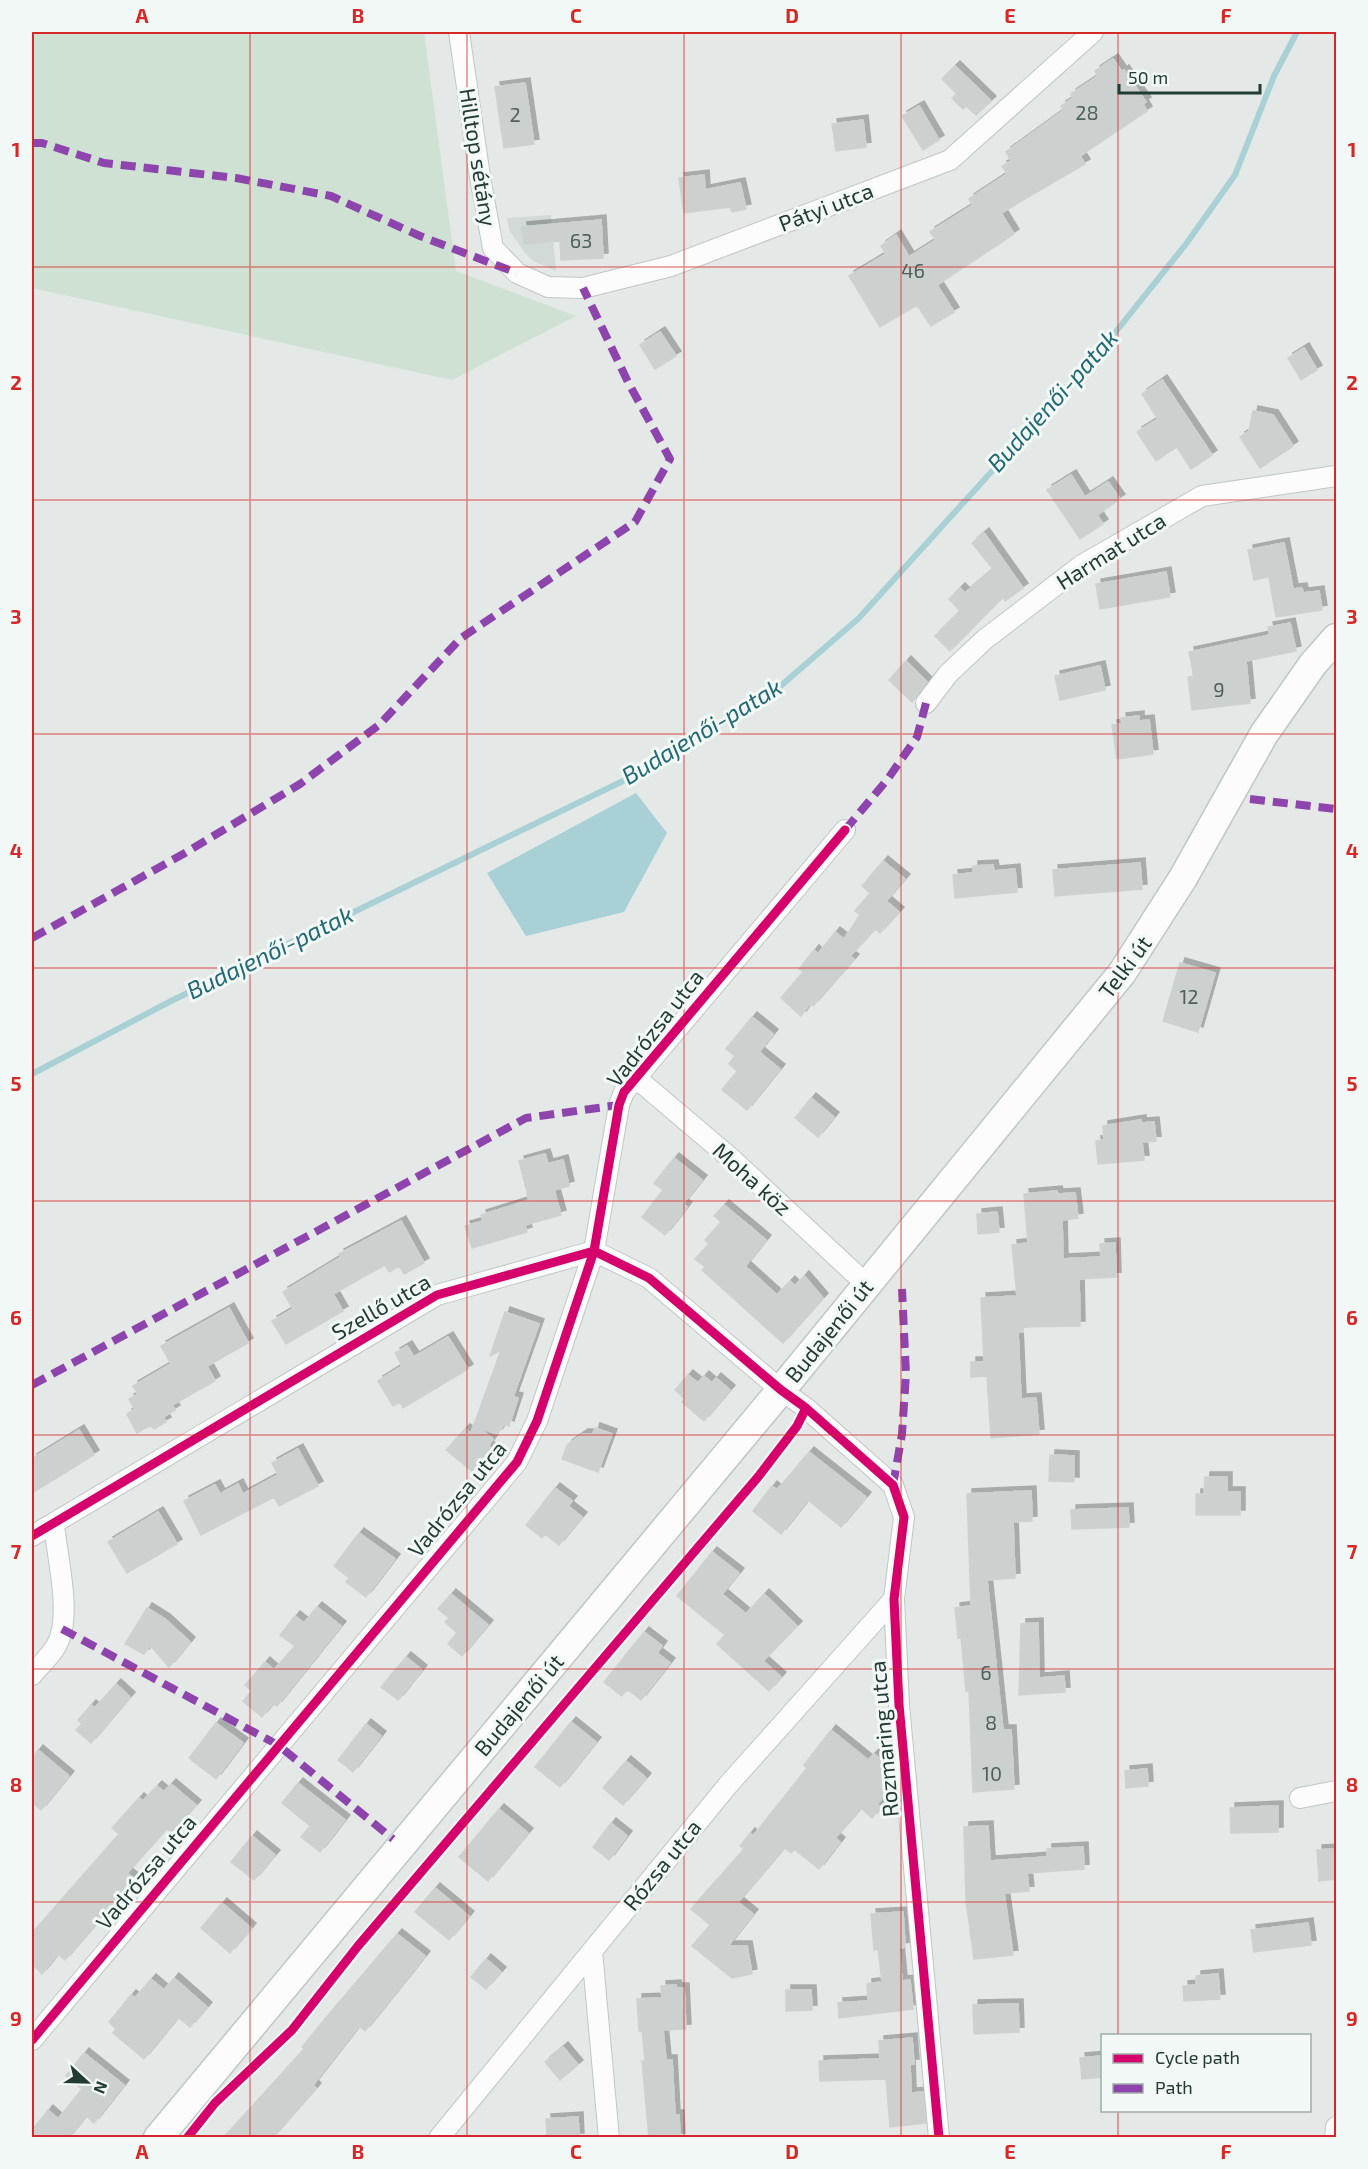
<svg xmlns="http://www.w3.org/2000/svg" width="1368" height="2169" font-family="'Exo 2',sans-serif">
<defs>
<filter id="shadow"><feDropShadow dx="5" dy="-5" stdDeviation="0" flood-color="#0004"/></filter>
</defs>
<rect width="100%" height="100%" fill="#e4e9e7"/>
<path fill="#d2dad7" d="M 551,215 L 556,271 L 533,261 L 525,253 L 509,230 L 507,218 Z"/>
<path fill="#cee1d3" d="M 32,32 L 424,32 L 456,271 L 576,316 L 452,380 L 32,288 Z"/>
<path fill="#a8d0d5" d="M 636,793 L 667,833 L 624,912 L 526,936 L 487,873 Z"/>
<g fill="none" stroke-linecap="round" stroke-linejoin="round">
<path stroke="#a8d0d5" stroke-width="6" d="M 32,1074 L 171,1001 L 627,779 L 769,696 L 859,618 L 1098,354 L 1186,244 L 1235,175 L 1274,76 L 1297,32"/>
</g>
<path fill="#ccd0ce" stroke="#cdd2d0" stroke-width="1.5" filter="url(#shadow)" d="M 1113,59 L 1122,72 L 1124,70 L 1146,102 L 1143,104 L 1147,111 L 1080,156 L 1085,164 L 1001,213 L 1014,234 L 937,285 L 954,312 L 931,326 L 917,305 L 880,327 L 849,276 L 886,254 L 881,246 L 896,235 L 909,257 L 936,240 L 930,232 L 973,205 L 969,199 L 1007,174 L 1002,166 L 1011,161 L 1006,152 L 1064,110 L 1061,106 L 1073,98 L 1071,94 L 1098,76 L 1095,71 Z
M 955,66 L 991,101 L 976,115 L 966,106 L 963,109 L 952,98 L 957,94 L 942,79 Z
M 525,83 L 534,144 L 504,148 L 495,87 Z
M 919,106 L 939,140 L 923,150 L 902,116 Z
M 863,120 L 866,147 L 836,151 L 832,124 Z
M 704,175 L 705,190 L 740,183 L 746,209 L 732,212 L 730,207 L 684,213 L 679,178 Z
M 601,220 L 603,258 L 561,260 L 560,241 L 524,244 L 522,227 Z
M 660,332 L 676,356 L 655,369 L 640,345 Z
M 1304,348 L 1317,370 L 1301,380 L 1288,358 Z
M 1162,380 L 1212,455 L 1191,469 L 1177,447 L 1156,461 L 1137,432 L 1158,419 L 1142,394 Z
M 1253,411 L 1273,415 L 1293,446 L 1260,468 L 1240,437 L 1249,431 Z
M 1071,475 L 1085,497 L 1108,482 L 1120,499 L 1097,515 L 1103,524 L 1080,539 L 1047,490 Z
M 984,533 L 1023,588 L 1005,601 L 1003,597 L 950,651 L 935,636 L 960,611 L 949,599 L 960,588 L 965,593 L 993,569 L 972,543 Z
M 1284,543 L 1293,589 L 1302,588 L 1303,593 L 1319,591 L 1322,610 L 1276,617 L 1269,577 L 1254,580 L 1248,550 Z
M 1166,572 L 1170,597 L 1100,609 L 1096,584 Z
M 1290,623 L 1296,651 L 1246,661 L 1250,703 L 1192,710 L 1188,677 L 1194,676 L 1189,652 L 1270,635 L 1268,627 Z
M 906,661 L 927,682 L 912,702 L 889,680 Z
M 1100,666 L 1105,690 L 1060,700 L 1055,676 Z
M 1139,716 L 1139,721 L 1149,720 L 1153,754 L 1117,759 L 1112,725 L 1122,724 L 1121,718 Z
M 883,861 L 905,879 L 886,901 L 899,912 L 880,933 L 875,929 L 850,956 L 854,959 L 813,1006 L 810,1003 L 801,1016 L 781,998 L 803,972 L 799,969 L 814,950 L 818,954 L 835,932 L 844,939 L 860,915 L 855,911 L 870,893 L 862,886 Z
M 1140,863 L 1142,889 L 1055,896 L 1053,870 Z
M 993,865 L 994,871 L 1015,869 L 1017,892 L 955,898 L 953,875 L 973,873 L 973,866 Z
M 1180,963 L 1215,973 L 1198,1032 L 1163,1021 Z
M 752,1017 L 773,1034 L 759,1052 L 780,1069 L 747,1110 L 722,1090 L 737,1071 L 729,1064 L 735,1056 L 726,1049 Z
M 811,1098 L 834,1117 L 818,1137 L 795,1118 Z
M 1141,1120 L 1141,1123 L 1154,1122 L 1156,1141 L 1142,1142 L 1144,1160 L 1098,1164 L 1096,1141 L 1104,1140 L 1103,1126 Z
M 545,1154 L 548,1164 L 563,1160 L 569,1186 L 554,1190 L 561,1215 L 525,1225 L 527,1232 L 472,1248 L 465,1226 L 483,1221 L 481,1215 L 529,1200 L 519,1161 Z
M 674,1158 L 702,1180 L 683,1204 L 687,1207 L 665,1235 L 642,1217 L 663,1190 L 654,1183 Z
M 1057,1191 L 1058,1194 L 1075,1193 L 1078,1218 L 1062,1220 L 1063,1259 L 1101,1257 L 1100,1244 L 1115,1243 L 1116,1277 L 1079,1279 L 1080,1326 L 1023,1327 L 1023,1332 L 1018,1332 L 1021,1399 L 1036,1398 L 1039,1434 L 991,1438 L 987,1376 L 971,1377 L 971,1362 L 984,1362 L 981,1298 L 1017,1296 L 1012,1245 L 1028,1243 L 1024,1194 Z
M 724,1205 L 766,1240 L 745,1266 L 777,1295 L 790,1281 L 795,1286 L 804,1276 L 823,1298 L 783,1343 L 702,1270 L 705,1267 L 695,1259 L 709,1244 L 705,1240 L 721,1222 L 714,1216 Z
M 997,1212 L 999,1232 L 978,1234 L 977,1214 Z
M 401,1221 L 424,1263 L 404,1274 L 399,1266 L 389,1272 L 385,1265 L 333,1294 L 343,1311 L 286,1344 L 272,1321 L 293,1309 L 283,1292 L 341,1257 L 339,1254 Z
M 229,1308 L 248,1343 L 207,1366 L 215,1381 L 172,1405 L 175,1410 L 163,1417 L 166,1422 L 154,1429 L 151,1425 L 137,1433 L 127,1414 L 135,1409 L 129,1399 L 138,1394 L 133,1386 L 171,1364 L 161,1346 Z
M 505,1312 L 539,1324 L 513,1397 L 518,1398 L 509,1426 L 504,1424 L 497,1434 L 478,1427 L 493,1439 L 488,1446 L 493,1450 L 473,1472 L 446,1450 L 465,1429 L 471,1433 L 501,1350 L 490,1356 Z
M 448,1337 L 468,1369 L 403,1408 L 400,1402 L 393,1406 L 378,1381 L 402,1366 L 395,1353 L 407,1346 L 414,1357 Z
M 688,1375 L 698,1383 L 704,1376 L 712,1383 L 716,1378 L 730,1390 L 704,1421 L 682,1402 L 685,1399 L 675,1390 Z
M 595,1428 L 612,1434 L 598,1472 L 562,1459 L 567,1445 L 583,1434 L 593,1434 Z
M 79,1430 L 94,1455 L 32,1493 L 32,1459 Z
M 298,1449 L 318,1486 L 279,1506 L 274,1497 L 201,1535 L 184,1501 L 215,1485 L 220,1494 L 238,1484 L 243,1494 L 278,1475 L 272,1463 Z
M 809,1452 L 866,1497 L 841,1527 L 808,1500 L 781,1534 L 753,1511 L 772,1486 L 777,1490 Z
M 1050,1455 L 1074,1456 L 1074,1482 L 1049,1481 Z
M 1205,1477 L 1227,1477 L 1227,1492 L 1240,1492 L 1240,1515 L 1196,1515 L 1196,1494 L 1204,1494 Z
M 555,1488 L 572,1501 L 568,1506 L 582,1517 L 559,1545 L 545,1534 L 542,1538 L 526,1525 Z
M 1031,1491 L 1032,1521 L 1013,1522 L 1015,1578 L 987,1580 L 1003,1730 L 1011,1730 L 1014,1789 L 973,1792 L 969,1690 L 966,1691 L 961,1637 L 958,1638 L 955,1608 L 971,1606 L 967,1494 Z
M 1128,1508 L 1129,1527 L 1072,1529 L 1071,1510 Z
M 158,1512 L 177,1544 L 127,1573 L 108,1542 Z
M 359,1533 L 395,1559 L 366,1597 L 346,1582 L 349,1578 L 334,1566 Z
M 712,1552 L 739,1573 L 722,1594 L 746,1614 L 764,1594 L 797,1626 L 763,1661 L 781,1677 L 769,1691 L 717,1644 L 725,1635 L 677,1596 Z
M 451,1594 L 488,1625 L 462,1656 L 448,1644 L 457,1633 L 445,1622 L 449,1618 L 438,1609 Z
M 317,1607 L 341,1626 L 277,1706 L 273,1703 L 262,1717 L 243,1701 L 252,1691 L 245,1685 L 265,1662 L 274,1670 L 295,1646 L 280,1635 L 295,1616 L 304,1623 Z
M 147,1608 L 165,1619 L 190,1642 L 169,1667 L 150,1645 L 144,1654 L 125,1644 Z
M 1038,1623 L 1039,1678 L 1064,1676 L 1065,1692 L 1019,1695 L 1021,1624 Z
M 644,1632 L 662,1646 L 657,1653 L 670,1663 L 641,1700 L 627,1689 L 622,1696 L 604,1682 Z
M 406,1657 L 422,1670 L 398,1700 L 381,1687 Z
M 116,1684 L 130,1697 L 91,1743 L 76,1730 L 82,1724 L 78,1720 L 91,1705 L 95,1708 Z
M 571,1722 L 596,1742 L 560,1787 L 535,1767 Z
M 216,1723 L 243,1743 L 216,1779 L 189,1758 Z
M 366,1724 L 381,1736 L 353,1772 L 338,1760 Z
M 831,1730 L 868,1760 L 874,1754 L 893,1770 L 894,1784 L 877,1804 L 881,1807 L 872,1818 L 861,1808 L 835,1838 L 840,1842 L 819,1869 L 794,1849 L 791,1853 L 784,1848 L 738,1902 L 753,1914 L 728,1946 L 747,1946 L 752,1974 L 732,1978 L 692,1946 L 710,1925 L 691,1909 L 744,1849 L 740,1846 L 750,1833 L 753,1836 L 807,1768 L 804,1765 Z
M 38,1750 L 69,1776 L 41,1810 L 32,1802 L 32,1758 Z
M 626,1761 L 646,1778 L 623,1805 L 603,1788 Z
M 1147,1769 L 1148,1786 L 1126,1788 L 1125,1771 Z
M 298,1783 L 345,1820 L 320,1852 L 301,1837 L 310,1826 L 282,1803 Z
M 171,1784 L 196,1805 L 171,1833 L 166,1829 L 127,1873 L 135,1879 L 65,1960 L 58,1954 L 42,1974 L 32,1964 L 32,1933 L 119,1834 L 112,1828 L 139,1798 L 143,1801 L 157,1786 L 164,1792 Z
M 1278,1806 L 1278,1832 L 1231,1833 L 1230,1808 Z
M 499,1809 L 528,1833 L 488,1881 L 459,1857 Z
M 611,1823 L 627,1836 L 609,1860 L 593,1847 Z
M 988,1826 L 990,1861 L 1047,1857 L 1047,1849 L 1083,1847 L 1084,1869 L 1027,1873 L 1029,1891 L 1004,1893 L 1013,1955 L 974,1959 L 966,1901 L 964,1827 Z
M 252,1836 L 275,1855 L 254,1880 L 231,1862 Z
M 1336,1849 L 1336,1879 L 1319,1881 L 1317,1850 Z
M 435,1888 L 469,1916 L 449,1940 L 415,1912 Z
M 222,1903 L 251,1928 L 230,1953 L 201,1928 Z
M 903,1912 L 905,1947 L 899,1948 L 902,1981 L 910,1980 L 913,2009 L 839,2018 L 838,2003 L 868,2001 L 867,1984 L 882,1982 L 878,1949 L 874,1950 L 871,1914 Z
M 1308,1923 L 1311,1945 L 1254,1952 L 1251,1930 Z
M 397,1934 L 425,1956 L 365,2031 L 359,2026 L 313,2085 L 316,2088 L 272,2138 L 223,2138 L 304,2049 L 302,2047 L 324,2020 Z
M 486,1959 L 501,1972 L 486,1989 L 471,1977 Z
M 1218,1974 L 1220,1999 L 1184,2001 L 1183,1986 L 1196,1985 L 1196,1976 Z
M 174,1978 L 207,2007 L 190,2027 L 178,2017 L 144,2059 L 113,2033 L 116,2029 L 109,2022 L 131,1995 L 135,1998 L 151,1979 L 164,1990 Z
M 676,1985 L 677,1988 L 684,1988 L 686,2029 L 663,2030 L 666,2060 L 672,2060 L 675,2115 L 679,2115 L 680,2138 L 649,2138 L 642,2061 L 645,2061 L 642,2031 L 639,2031 L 637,1999 L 662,1998 L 661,1986 Z
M 786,1990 L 811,1990 L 812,2010 L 786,2011 Z
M 1018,2004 L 1019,2032 L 974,2034 L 973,2005 Z
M 912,2038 L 914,2064 L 910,2064 L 911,2093 L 923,2092 L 926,2123 L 890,2127 L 886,2079 L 820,2081 L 819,2061 L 880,2059 L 879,2041 Z
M 563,2047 L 578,2065 L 560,2080 L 545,2062 Z
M 84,2053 L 124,2085 L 94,2123 L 86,2116 L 68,2138 L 32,2138 L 32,2130 L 48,2110 L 58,2119 L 82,2089 L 66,2076 Z
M 1102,2056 L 1102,2077 L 1082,2079 L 1080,2058 Z
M 578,2117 L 579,2138 L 547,2138 L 546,2119 Z"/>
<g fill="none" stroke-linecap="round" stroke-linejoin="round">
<g stroke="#c1c6c4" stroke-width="22">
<path id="street" d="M 459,32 L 480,177 L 493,248 L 517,273 L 548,287 L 583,288 L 671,266 L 950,160 L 1093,32
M 926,703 L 948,674 L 984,640 L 1082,565 L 1202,496 L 1336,476
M 635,1077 L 734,1161 L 867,1285
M 32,1536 L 437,1295 L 594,1251 L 649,1278 L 781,1390 L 806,1408 L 893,1485 L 904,1517 L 894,1599 L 899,1705 L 939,2138
M 32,1675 C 39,1666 50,1657 56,1646 C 73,1619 57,1556 54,1525
M 1300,1798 L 1336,1791
M 592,1951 L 609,2138
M 32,2040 L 517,1462 L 537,1421 L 594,1251 L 619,1105 L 624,1092 L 845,830
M 439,2138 L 728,1785 L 894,1599
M 1335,2138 L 1336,2127"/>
</g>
<g stroke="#c0c6c4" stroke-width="31">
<path id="secondary" d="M 158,2138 L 781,1390 L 1122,973 L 1183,878 L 1264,734 L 1313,664 L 1336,638"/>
</g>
<use href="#street" stroke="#fbfcfb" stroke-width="20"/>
<use href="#secondary" stroke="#fbfcfb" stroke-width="28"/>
<path stroke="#8e44ad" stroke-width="8" stroke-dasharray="15 8" stroke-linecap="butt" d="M 32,143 L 42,143 L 104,163 L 236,178 L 331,196 L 420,236 L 517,273
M 1250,799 L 1336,809
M 845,830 L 887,780 L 917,737 L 926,703
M 32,938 L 185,853 L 300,784 L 379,725 L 461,638 L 635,522 L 670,459 L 628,382 L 583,288
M 32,1385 L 526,1118 L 619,1105
M 893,1485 L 902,1434 L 906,1374 L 902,1289
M 62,1629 L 278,1745 L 393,1839"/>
<g stroke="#f2f8f5" stroke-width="13">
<path id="cycleway" d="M 32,1536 L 437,1295 L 594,1251 L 649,1278 L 781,1390 L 806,1408 L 893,1485 L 904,1517 L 894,1599 L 899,1705 L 939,2138
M 32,2040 L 517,1462 L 537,1421 L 594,1251 L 619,1105 L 624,1092 L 845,830
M 187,2138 L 215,2103 L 292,2030 L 358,1946 L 758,1477 L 797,1426 L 806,1408"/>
</g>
<use href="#cycleway" stroke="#d6006c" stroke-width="9"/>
</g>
<path fill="none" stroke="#d62828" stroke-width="1.5" stroke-opacity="0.55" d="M 250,32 L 250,2138M 467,32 L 467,2138M 684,32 L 684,2138M 901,32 L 901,2138M 1118,32 L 1118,2036M 32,267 L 1336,267M 32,500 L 1336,500M 32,734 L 1336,734M 32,968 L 1336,968M 32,1201 L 1336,1201M 32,1435 L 1336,1435M 32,1669 L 1336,1669M 32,1902 L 1336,1902M 1118,2110 L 1118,2138"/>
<g text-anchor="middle" stroke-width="6" stroke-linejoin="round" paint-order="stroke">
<g font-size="20" fill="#4e615a">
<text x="1087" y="120">28</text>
<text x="515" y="122">2</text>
<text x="581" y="248">63</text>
<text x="913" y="278">46</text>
<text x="1219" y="697">9</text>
<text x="1189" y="1004">12</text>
<text x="986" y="1680">6</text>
<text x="991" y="1730">8</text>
<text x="992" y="1781">10</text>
</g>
<g font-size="22" fill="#233b33" stroke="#f2f8f5">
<text transform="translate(478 157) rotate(81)" y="8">Hilltop sétány</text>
<text transform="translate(826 207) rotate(-21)" y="8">Pátyi utca</text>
<text transform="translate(1111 551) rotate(-32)" y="8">Harmat utca</text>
<text transform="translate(1125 967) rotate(-53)" y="8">Telki út</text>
<text transform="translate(655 1028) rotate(-52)" y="8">Vadrózsa utca</text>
<text transform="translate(752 1179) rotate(42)" y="8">Moha köz</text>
<text transform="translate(381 1307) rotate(-30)" y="8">Szellő utca</text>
<text transform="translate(829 1331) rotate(-51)" y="8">Budajenői út</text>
<text transform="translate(457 1499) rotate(-51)" y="8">Vadrózsa utca</text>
<text transform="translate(519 1705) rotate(-50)" y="8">Budajenői út</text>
<text transform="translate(884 1739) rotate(-95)" y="8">Rozmaring utca</text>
<text transform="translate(662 1865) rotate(-51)" y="8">Rózsa utca</text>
<text transform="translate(146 1872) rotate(-50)" y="8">Vadrózsa utca</text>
</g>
<g font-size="24" font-style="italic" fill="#226973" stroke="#f2f8f5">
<text transform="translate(1053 401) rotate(-48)" y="8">Budajenői-patak</text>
<text transform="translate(702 732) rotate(-31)" y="8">Budajenői-patak</text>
<text transform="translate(270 953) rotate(-26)" y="8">Budajenői-patak</text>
</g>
</g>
<rect width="1368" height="2169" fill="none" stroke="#f2f8f5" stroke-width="66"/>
<rect x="1101" y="2034" width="210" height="78" fill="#f2f8f5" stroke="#9faca7" stroke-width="1.5"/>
<rect x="1113" y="2054" width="30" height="9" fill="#d6006c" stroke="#9faca7" stroke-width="1.5"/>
<text x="1155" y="2064" font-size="18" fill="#233b33">Cycle path</text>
<rect x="1113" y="2084" width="30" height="9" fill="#8e44ad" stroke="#9faca7" stroke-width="1.5"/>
<text x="1155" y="2094" font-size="18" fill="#233b33">Path</text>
<g transform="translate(87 2082) rotate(112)" stroke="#f2f8f5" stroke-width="4.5" paint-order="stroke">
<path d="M0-4.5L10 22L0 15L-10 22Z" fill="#233b33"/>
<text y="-9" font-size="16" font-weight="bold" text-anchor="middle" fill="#233b33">N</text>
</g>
<path d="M1119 84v9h141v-9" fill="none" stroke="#233b33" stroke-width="3"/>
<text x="1128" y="84" font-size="18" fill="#233b33" stroke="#f2f8f5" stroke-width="4.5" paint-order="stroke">50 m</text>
<rect x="33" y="33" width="1302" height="2103" fill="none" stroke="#d62828" stroke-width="2"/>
<g font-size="20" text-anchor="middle" font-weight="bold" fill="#d62828">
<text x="142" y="23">A</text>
<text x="358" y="23">B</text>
<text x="576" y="23">C</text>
<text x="792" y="23">D</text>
<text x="1010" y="23">E</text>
<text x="1226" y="23">F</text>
<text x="16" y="157">1</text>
<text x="1352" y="157">1</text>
<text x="16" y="390">2</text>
<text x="1352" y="390">2</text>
<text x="16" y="624">3</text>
<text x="1352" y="624">3</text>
<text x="16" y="858">4</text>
<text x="1352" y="858">4</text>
<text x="16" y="1091">5</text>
<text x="1352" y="1091">5</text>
<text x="16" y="1325">6</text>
<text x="1352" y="1325">6</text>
<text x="16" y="1559">7</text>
<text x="1352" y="1559">7</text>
<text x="16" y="1792">8</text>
<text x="1352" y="1792">8</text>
<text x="16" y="2026">9</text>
<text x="1352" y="2026">9</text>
<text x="142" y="2159">A</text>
<text x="358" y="2159">B</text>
<text x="576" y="2159">C</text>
<text x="792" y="2159">D</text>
<text x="1010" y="2159">E</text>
<text x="1226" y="2159">F</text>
</g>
</svg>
